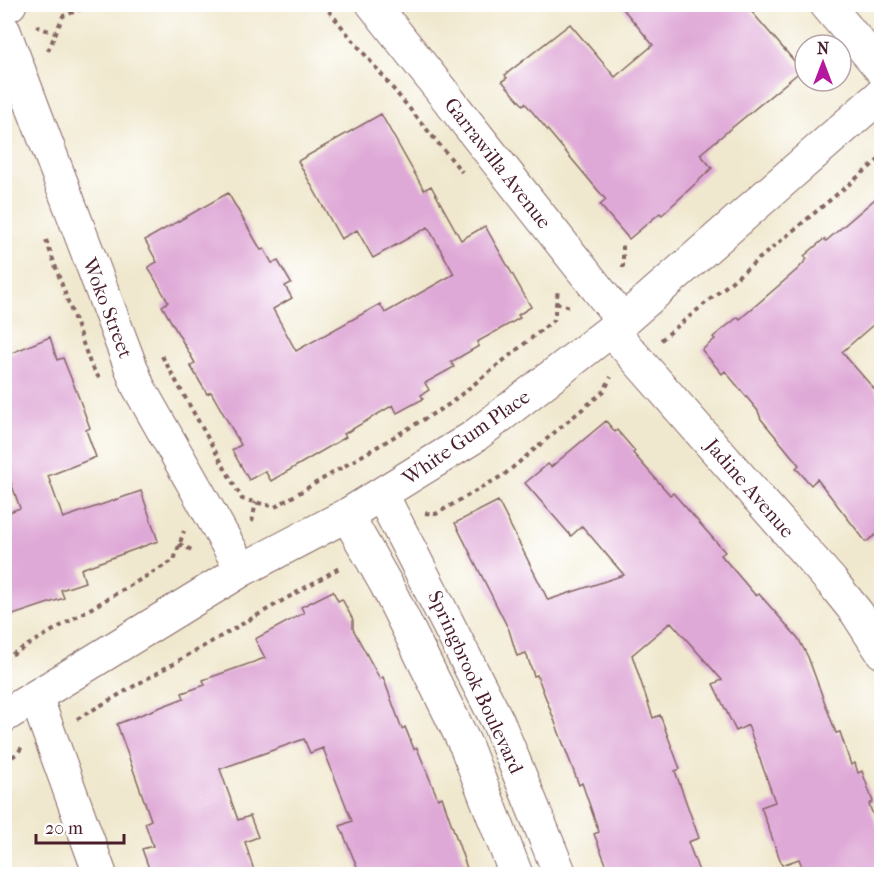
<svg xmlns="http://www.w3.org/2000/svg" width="886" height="879" font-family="'IM FELL French Canon',serif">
<rect width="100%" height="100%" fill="#fff"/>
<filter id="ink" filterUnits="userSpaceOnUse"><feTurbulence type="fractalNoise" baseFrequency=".0167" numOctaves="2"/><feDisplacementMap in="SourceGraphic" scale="12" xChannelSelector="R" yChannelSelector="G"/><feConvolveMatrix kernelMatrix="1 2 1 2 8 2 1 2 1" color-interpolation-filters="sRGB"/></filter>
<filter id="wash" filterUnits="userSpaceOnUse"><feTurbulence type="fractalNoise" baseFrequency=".008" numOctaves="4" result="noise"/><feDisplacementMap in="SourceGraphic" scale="24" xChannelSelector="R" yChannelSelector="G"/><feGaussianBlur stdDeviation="1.35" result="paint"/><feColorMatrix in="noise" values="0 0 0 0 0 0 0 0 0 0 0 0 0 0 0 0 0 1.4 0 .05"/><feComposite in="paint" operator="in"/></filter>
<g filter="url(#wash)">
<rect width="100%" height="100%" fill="#f0e8ce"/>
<g id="blocks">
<path fill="#dfa9d7" d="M 619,4 L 745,4 L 802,70 L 700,154 L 712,168 L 662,215 L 660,213 L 629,239 L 600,205 L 606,200 L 525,103 L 523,105 L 502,81 L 507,78 L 505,75 L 570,24 L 615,77 L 653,45 Z
M 381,114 L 424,190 L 431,186 L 461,240 L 485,226 L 531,307 L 518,315 L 520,318 L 477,342 L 479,346 L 451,362 L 454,367 L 425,383 L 429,390 L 421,395 L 423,399 L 397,413 L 393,405 L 344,434 L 346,437 L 271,481 L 265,471 L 249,480 L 232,450 L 241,445 L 211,392 L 207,394 L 190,365 L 195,363 L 162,306 L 168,302 L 148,267 L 157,262 L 145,240 L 228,193 L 261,250 L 264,249 L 272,263 L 278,261 L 291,283 L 285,286 L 292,298 L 273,309 L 296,351 L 380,304 L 385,313 L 454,274 L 428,227 L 373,258 L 357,230 L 341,239 L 298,161 Z
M 882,193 L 882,317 L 842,352 L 882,398 L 882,530 L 866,542 L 817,479 L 811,485 L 796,468 L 799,465 L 761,419 L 758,411 L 725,371 L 722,374 L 702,350 L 715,339 L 713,337 L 738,317 L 740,319 L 798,269 L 807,259 L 804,256 L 824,239 L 826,241 Z
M 50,337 L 57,360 L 63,358 L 79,398 L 90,428 L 86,430 L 96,457 L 48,476 L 63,518 L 141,491 L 158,541 L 81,569 L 85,582 L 61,590 L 64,598 L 4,618 L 4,514 L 20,508 L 4,463 L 4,356 Z
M 606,421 L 615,432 L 617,430 L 635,451 L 633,453 L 670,495 L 673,493 L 725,552 L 721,555 L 756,596 L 759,594 L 798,638 L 808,657 L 836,733 L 840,732 L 851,765 L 855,763 L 858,773 L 862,771 L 873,802 L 869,804 L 882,840 L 882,874 L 805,874 L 799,859 L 782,865 L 761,807 L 775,802 L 748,725 L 736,731 L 713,684 L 722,680 L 671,622 L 632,655 L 653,718 L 660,715 L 680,769 L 675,771 L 699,838 L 688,842 L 700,874 L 610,874 L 594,834 L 599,832 L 582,783 L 579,785 L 537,675 L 534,676 L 526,653 L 517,656 L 509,630 L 455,523 L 498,501 L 548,600 L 624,575 L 582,526 L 571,536 L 525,483 L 548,464 L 551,467 Z
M 333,591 L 338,601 L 342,599 L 353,620 L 353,629 L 380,679 L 383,677 L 402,729 L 405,727 L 414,749 L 417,748 L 438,799 L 442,797 L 469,874 L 360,874 L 340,826 L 352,821 L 323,748 L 310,753 L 304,739 L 220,769 L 238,820 L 250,816 L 258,837 L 245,842 L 255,874 L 151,874 L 142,849 L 153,846 L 145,823 L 151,820 L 117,724 L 184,698 L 182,693 L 205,685 L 203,680 L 265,658 L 255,639 L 304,613 L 301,607 Z"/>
</g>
</g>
<g filter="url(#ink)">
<use href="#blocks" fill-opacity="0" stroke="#846564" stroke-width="1.5"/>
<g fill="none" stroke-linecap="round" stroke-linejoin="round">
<g stroke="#846564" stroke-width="35">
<path id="minor" d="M 373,4 L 623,321
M 826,4 L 882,70
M 4,7 L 10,4
M 4,31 L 138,386 L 242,570
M 611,330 L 832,582 L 857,613 L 882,652
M 382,495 L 498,722 L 560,874
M 347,515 L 387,586 L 466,746 L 516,874
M 36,697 L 100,874
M 4,716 L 242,570 L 347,515 L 472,438 L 623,321 L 882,94"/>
</g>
<path stroke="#846564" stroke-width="4" stroke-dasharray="4.5 4.5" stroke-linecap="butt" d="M 323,4 L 462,172
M 36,26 L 54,33
M 48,51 L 63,16 L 95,4
M 46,240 L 90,363 L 99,378
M 623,268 L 623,245
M 556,303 L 570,307
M 661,340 L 882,157
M 162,356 L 242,499 L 275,507 L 448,405 L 554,320 L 558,289
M 425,513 L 436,514 L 505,474 L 604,391 L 611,377
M 252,522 L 256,502
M 179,544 L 194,551
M 4,659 L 174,560 L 184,531
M 77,719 L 341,567
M 4,761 L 17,754 L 22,747"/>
<use href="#minor" stroke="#fff" stroke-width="33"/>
</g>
</g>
<g text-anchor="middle" stroke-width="5" stroke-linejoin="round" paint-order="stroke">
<g font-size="20" fill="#4a1f2b" stroke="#fff">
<text transform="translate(498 163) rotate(52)" y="7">Garrawilla Avenue</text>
<text transform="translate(108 308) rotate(69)" y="7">Woko Street</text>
<text transform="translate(466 437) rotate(-35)" y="7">White Gum Place</text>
<text transform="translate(750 488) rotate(49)" y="7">Jadine Avenue</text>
<text transform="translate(476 682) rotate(65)" y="7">Springbrook Boulevard</text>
</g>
</g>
<rect width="886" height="879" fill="none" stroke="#fff" stroke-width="24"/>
<g transform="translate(823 63)"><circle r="28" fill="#ffffff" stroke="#b7a5aa" stroke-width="1.5"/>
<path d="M0-4.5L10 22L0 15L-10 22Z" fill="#b5179e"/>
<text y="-9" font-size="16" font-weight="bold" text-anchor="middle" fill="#4a1f2b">N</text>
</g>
<path d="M36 834v9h88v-9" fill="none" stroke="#4a1f2b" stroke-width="3"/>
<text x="45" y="834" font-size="18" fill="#4a1f2b" stroke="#ffffff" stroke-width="4.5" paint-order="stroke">20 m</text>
</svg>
